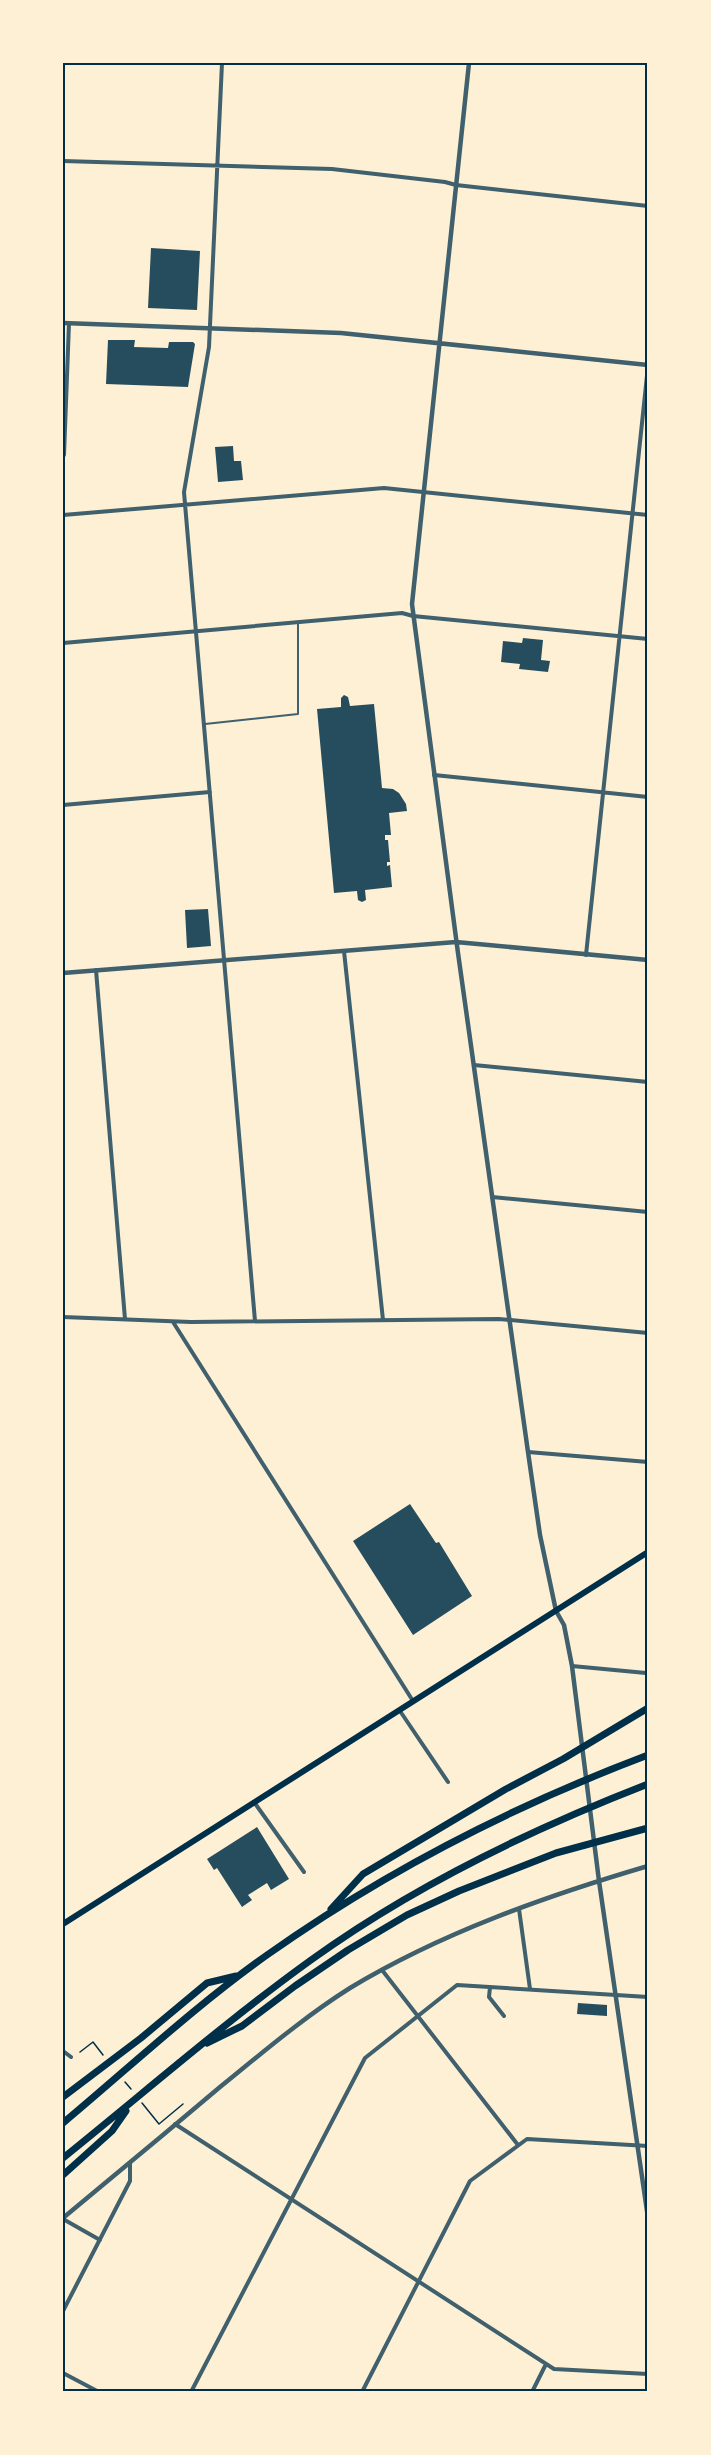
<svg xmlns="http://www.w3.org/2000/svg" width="711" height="2455" font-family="Karla,sans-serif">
<rect width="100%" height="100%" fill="#fdf0d5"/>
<path fill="#264d5e" d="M 151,248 L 200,251 L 197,310 L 148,308 Z
M 108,340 L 135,340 L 134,347 L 168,348 L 169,342 L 193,342 L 195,344 L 188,387 L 106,384 Z
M 233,446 L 234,461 L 241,461 L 243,480 L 218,482 L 215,447 Z
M 523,638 L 543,640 L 541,660 L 550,661 L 548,672 L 519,669 L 520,664 L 501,662 L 503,641 L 522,643 Z
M 344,695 L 348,697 L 350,706 L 374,704 L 382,788 L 393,789 L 399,793 L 406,804 L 407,811 L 389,813 L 391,835 L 385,835 L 385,840 L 388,840 L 390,862 L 387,862 L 387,866 L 390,865 L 392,887 L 365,890 L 366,900 L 362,902 L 358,900 L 357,891 L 334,893 L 317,709 L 341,707 L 341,698 Z
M 208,909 L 211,946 L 187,948 L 185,910 Z
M 410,1504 L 436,1543 L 439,1542 L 472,1596 L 413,1635 L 353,1541 Z
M 257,1827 L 289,1879 L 271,1890 L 267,1883 L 248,1895 L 252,1900 L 242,1907 L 217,1868 L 214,1870 L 207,1859 Z
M 578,2003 L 607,2005 L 607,2016 L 577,2014 Z"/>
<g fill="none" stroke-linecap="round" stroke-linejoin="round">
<path stroke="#003049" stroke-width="1.5" d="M 80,2052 L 93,2042 L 103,2055
M 125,2082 L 131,2089
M 142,2103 L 159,2124 L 183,2104"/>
<path stroke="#3f606c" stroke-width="2" d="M 205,724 L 298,714 L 298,622"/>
<path stroke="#3f606c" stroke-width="4" d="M 222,63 L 209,347 L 184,492 L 185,504 L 255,1321
M 63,161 L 332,169 L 445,182 L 456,185 L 648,206
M 64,455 L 69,323
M 63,515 L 384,488 L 648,515
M 63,643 L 402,613 L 413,616 L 648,639
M 434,775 L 648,797
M 63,805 L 210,792
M 344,951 L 383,1320
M 586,955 L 648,366
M 96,970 L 125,1319
M 474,1065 L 648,1082
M 492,1197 L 648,1212
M 63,1317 L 191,1322 L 499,1319 L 648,1333
M 173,1322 L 413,1701
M 528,1452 L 648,1462
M 572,1666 L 646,1673 L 648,1672
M 400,1711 L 448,1782
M 254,1802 L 304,1872
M 519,1909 L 530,1989
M 382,1970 L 518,2145
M 490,1987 L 489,1997 L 504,2016
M 63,2051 L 71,2057
M 175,2124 L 554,2369 L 648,2374
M 63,2219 L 100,2240
M 63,2311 L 130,2181 L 130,2163
M 63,2373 L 99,2392
M 191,2392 L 365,2058 L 457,1985 L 648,1997
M 362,2392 L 470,2181 L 527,2139 L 648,2146
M 532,2392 L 546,2364"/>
<path stroke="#3f606c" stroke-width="4.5" d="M 469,63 L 412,604 L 458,953 L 528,1452 L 540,1535 L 556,1611 L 564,1625 L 572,1666 L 599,1881 L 648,2218
M 63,323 L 341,333 L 648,365
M 63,973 L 456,942 L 648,960
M 63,2218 C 115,2175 168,2131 220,2087 C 262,2053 304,2017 350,1988 C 441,1933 546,1896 648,1866"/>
<path stroke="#003049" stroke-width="6" d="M 63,1924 L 648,1552"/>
<path stroke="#003049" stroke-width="7" d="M 331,1909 L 363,1874 L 506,1789 L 563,1759 L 648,1708
M 207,2043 L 242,2026 L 295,1986 L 348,1950 L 407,1915 L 459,1891 L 556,1853 L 648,1828
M 63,2097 L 141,2038 L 207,1983 L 236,1976
M 63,2123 C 130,2067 195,2006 267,1955 C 384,1872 513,1806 648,1755
M 63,2158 C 145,2092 225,2022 311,1960 C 412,1887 532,1829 648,1784
M 63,2175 L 112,2131 L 126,2111"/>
</g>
<rect width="711" height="2455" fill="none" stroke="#fdf0d5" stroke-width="129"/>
<rect x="64" y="64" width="582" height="2326" fill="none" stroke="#003049" stroke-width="2"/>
</svg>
